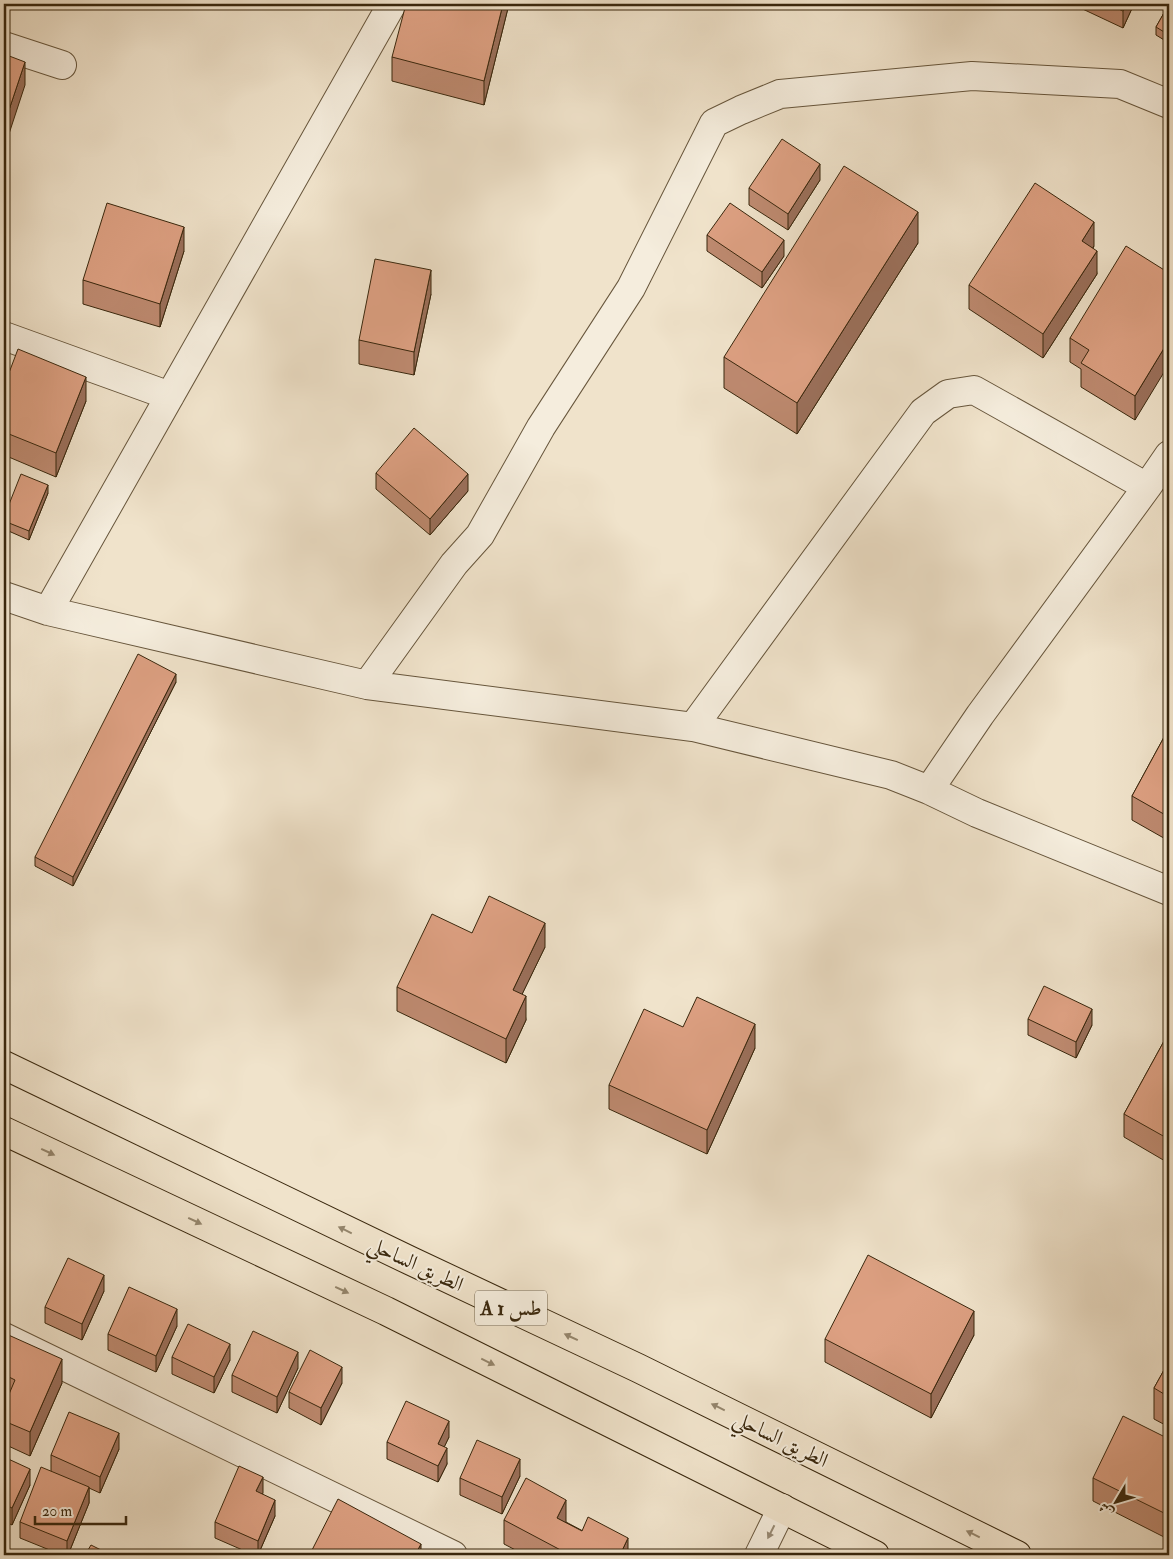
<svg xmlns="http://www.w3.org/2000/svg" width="1173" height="1559" font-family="'IM FELL Double Pica',Amiri,serif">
<rect width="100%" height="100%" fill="#f0e3cb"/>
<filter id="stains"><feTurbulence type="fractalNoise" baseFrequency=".004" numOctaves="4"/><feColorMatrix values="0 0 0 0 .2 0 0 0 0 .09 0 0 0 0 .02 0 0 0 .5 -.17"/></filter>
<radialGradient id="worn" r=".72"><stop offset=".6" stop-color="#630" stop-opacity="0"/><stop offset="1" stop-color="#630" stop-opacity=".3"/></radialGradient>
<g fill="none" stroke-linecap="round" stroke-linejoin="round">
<g stroke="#67563c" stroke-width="30">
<path id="minor" d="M 4,46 L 62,65
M 4,336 L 170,396
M 4,596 L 48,611 L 367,685 L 693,727 L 891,775 L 929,790 L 977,813 L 1169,891
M 48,611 L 392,4
M 367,685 L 454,564 L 480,535 L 541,427 L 631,288 L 714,123 L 741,110 L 780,94 L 972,76 L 1120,84 L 1169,104
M 693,727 L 923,412 L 948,394 L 974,390 L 1147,487
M 929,790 L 980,715 L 1147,487 L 1169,455
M 4,1337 L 453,1555
M 759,1555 L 782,1508"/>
</g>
<g stroke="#39270d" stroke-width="30">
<path id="highway" d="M 4,1065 L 411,1261 L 638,1368 L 1017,1555
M 4,1131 L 386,1311 L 875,1555"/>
</g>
<use href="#minor" stroke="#f5eddd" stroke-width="28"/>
<use href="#highway" stroke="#f0e3cb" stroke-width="28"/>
</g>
<path fill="#be8a70" stroke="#39270d" d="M 508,4 L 508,8 L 484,105 L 392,81 L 392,57 Z
M 1072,4 L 1134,4 L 1123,28 Z
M 1169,4 L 1169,43 L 1156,35 L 1156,27 Z
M 820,180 L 788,230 L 749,205 L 749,188 Z
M 707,235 L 784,256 L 762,288 L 707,251 Z
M 918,243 L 797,434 L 724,388 L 724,357 Z
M 1094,246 L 1093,248 L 1097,274 L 1043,358 L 969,309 L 969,285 Z
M 184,251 L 160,327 L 83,304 L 83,280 Z
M 1169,273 L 1135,420 L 1081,387 L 1081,369 L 1070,362 L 1070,338 Z
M 431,294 L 414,375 L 359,364 L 359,340 Z
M 4,386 L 86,401 L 56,477 L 4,455 Z
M 376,473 L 468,491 L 430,535 L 376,489 Z
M 48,493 L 29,540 L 4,529 L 4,517 Z
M 176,682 L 73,886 L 35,866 L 35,857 Z
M 1169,728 L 1169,841 L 1132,820 L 1132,796 Z
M 472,933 L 545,947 L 522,994 L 526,1020 L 506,1063 L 397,1011 L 397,987 Z
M 1028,1019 L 1092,1025 L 1076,1058 L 1028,1035 Z
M 1169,1032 L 1165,1161 L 1124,1137 L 1124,1114 Z
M 755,1048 L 707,1154 L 609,1109 L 609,1085 Z
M 104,1291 L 82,1340 L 45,1323 L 45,1307 Z
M 177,1326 L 156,1372 L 108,1350 L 108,1334 Z
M 4,1333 L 62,1383 L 30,1456 L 4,1444 Z
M 974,1335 L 931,1418 L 825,1362 L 825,1339 Z
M 172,1357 L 230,1360 L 214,1393 L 172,1374 Z
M 1169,1361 L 1169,1427 L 1154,1419 L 1154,1388 Z
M 298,1368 L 277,1413 L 232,1392 L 232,1375 Z
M 342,1383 L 321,1425 L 289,1408 L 289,1392 Z
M 449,1437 L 444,1447 L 447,1464 L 438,1482 L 387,1459 L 387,1442 Z
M 1169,1439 L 1164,1537 L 1093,1501 L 1093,1478 Z
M 119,1449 L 100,1493 L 89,1488 L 89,1503 L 68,1555 L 62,1555 L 20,1538 L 20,1522 L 51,1471 L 51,1455 Z
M 4,1457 L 30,1485 L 12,1525 L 4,1521 Z
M 520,1476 L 502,1514 L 460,1495 L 460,1478 Z
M 263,1493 L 262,1494 L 275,1516 L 258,1555 L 254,1555 L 215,1538 L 215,1522 Z
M 504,1520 L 566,1522 L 628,1555 L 525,1555 L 504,1544 Z"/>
<path fill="#9b705b" stroke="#39270d" d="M 503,4 L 508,4 L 508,8 L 484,105 L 484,81 Z
M 1127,4 L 1134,4 L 1123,28 L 1123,11 Z
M 25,62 L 25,85 L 4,149 L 4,125 Z
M 820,164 L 820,180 L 788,230 L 788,214 Z
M 918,212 L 918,243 L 797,434 L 797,403 Z
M 1094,222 L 1094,246 L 1082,264 L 1082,241 Z
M 184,227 L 184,251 L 160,327 L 160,304 Z
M 784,240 L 784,256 L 762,288 L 762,272 Z
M 1097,251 L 1097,274 L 1043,358 L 1043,334 Z
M 431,270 L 431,294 L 414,375 L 414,352 Z
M 1169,340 L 1169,364 L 1135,420 L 1135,396 Z
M 86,377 L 86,401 L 56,477 L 56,453 Z
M 468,474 L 468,491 L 430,535 L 430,519 Z
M 48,485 L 48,493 L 29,540 L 29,531 Z
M 176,674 L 176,682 L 73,886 L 73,877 Z
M 545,923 L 545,947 L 513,1013 L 513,990 Z
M 526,996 L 526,1020 L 506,1063 L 506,1039 Z
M 1092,1009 L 1092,1025 L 1076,1058 L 1076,1042 Z
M 755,1024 L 755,1048 L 707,1154 L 707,1130 Z
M 1169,1130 L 1169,1154 L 1165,1161 L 1165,1137 Z
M 104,1275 L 104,1291 L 82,1340 L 82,1324 Z
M 177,1309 L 177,1326 L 156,1372 L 156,1356 Z
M 974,1311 L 974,1335 L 931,1418 L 931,1394 Z
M 230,1344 L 230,1360 L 214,1393 L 214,1377 Z
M 298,1352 L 298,1368 L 277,1413 L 277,1397 Z
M 62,1359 L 62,1383 L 30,1456 L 30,1432 Z
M 342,1367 L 342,1383 L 321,1425 L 321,1408 Z
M 7,1376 L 7,1400 L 4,1407 L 4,1384 Z
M 449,1421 L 449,1437 L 438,1460 L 438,1444 Z
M 119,1433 L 119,1449 L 100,1493 L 100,1477 Z
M 447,1448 L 447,1464 L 438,1482 L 438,1466 Z
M 520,1459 L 520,1476 L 502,1514 L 502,1497 Z
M 30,1469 L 30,1485 L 12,1525 L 12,1508 Z
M 263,1477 L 263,1493 L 256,1508 L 256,1491 Z
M 89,1487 L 89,1503 L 68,1555 L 67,1555 L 67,1541 Z
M 275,1500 L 275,1516 L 258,1555 L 258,1541 Z
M 566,1500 L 566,1523 L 557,1518 Z
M 1169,1502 L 1169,1526 L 1164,1537 L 1164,1513 Z
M 628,1538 L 628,1555 L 620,1555 Z
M 421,1544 L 421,1555 L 415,1555 Z"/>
<path fill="#dda082" stroke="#39270d" d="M 406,4 L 503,4 L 484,81 L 392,57 Z
M 1107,4 L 1127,4 L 1123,11 Z
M 1169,4 L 1169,35 L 1156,27 Z
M 4,54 L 25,62 L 4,125 Z
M 782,139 L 820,164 L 788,214 L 749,188 Z
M 844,166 L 918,212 L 797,403 L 724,357 Z
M 1035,183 L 1094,222 L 1082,241 L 1097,251 L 1043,334 L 969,285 Z
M 107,203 L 184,227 L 160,304 L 83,280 Z
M 730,203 L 784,240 L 762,272 L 707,235 Z
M 1126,246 L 1169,273 L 1169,340 L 1135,396 L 1081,363 L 1089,350 L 1070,338 Z
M 375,259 L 431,270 L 414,352 L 359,340 Z
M 18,349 L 86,377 L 56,453 L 4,432 L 4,386 Z
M 414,428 L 468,474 L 430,519 L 376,473 Z
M 21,474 L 48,485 L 29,531 L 4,521 L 4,517 Z
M 138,654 L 176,674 L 73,877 L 35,857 Z
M 1169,728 L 1169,817 L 1132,796 Z
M 489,896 L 545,923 L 513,990 L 526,996 L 506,1039 L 397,987 L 432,914 L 472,933 Z
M 1044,986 L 1092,1009 L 1076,1042 L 1028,1019 Z
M 697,997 L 755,1024 L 707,1130 L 609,1085 L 644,1009 L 683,1027 Z
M 1169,1032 L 1169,1130 L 1165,1137 L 1124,1114 Z
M 868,1255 L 974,1311 L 931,1394 L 825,1339 Z
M 68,1258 L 104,1275 L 82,1324 L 45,1307 Z
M 129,1287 L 177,1309 L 156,1356 L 108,1334 Z
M 188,1324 L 230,1344 L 214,1377 L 172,1357 Z
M 253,1331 L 298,1352 L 277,1397 L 232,1375 Z
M 4,1333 L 62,1359 L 30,1432 L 4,1421 L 4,1406 L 15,1380 L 7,1376 L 4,1384 Z
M 310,1350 L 342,1367 L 321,1408 L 289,1392 Z
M 1169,1361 L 1169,1397 L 1154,1388 Z
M 406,1401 L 449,1421 L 438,1444 L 447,1448 L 438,1466 L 387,1442 Z
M 69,1412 L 119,1433 L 100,1477 L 51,1455 Z
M 1123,1416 L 1169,1439 L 1169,1502 L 1164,1513 L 1093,1478 Z
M 477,1440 L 520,1459 L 502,1497 L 460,1478 Z
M 4,1457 L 30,1469 L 12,1508 L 4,1504 Z
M 239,1466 L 263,1477 L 256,1491 L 275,1500 L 258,1541 L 215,1522 Z
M 41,1467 L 89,1487 L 67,1541 L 20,1522 Z
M 526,1478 L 566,1500 L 557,1518 L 582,1531 L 588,1517 L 628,1538 L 620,1555 L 570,1555 L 504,1520 Z
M 338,1499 L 421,1544 L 415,1555 L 312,1555 L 310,1554 Z
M 91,1545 L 111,1555 L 85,1555 Z"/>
<defs><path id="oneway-solid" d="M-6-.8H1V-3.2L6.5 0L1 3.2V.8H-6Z" transform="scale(1.25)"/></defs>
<g fill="#94856c">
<use href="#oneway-solid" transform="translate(48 1152) rotate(25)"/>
<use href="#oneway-solid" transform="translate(195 1221) rotate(25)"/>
<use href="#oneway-solid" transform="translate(345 1230) rotate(-154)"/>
<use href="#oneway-solid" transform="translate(342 1290) rotate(25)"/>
<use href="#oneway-solid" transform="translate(571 1337) rotate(-155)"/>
<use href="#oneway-solid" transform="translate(488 1362) rotate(26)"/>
<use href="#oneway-solid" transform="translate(718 1407) rotate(-154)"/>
<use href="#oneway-solid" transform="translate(973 1534) rotate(-154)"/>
</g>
<use fill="#978a75" href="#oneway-solid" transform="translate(771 1532) rotate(117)"/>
<g text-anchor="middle" stroke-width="4" stroke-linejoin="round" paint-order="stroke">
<rect fill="#f5eddd" stroke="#71624b" stroke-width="1" x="475" y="1290.5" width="72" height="35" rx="4"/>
<g font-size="20" font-weight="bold" fill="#39270d">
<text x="511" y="1315">A 1 طس</text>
</g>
<g font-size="21" fill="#39270d" stroke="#f5eddd">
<text transform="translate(416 1264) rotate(25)" y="7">الطريق الساحلي</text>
<text transform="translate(781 1439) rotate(26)" y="7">الطريق الساحلي</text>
</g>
</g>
<rect width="1173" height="1559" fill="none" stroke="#f0e3cb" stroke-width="20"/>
<rect x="5" y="5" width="1163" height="1549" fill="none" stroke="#39270d" stroke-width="2.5"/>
<rect x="10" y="10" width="1153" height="1539" fill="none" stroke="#39270d"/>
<g transform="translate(1116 1502) rotate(232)" stroke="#f5eddd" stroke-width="4" paint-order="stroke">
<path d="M0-4L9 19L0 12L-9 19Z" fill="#39270d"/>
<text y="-8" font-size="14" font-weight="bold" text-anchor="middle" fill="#39270d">ش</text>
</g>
<path d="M35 1516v8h91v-8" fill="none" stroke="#39270d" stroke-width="2.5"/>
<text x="42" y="1516" font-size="15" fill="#39270d" stroke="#f5eddd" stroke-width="4" paint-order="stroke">20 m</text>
<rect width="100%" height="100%" filter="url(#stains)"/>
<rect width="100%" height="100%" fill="url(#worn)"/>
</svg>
